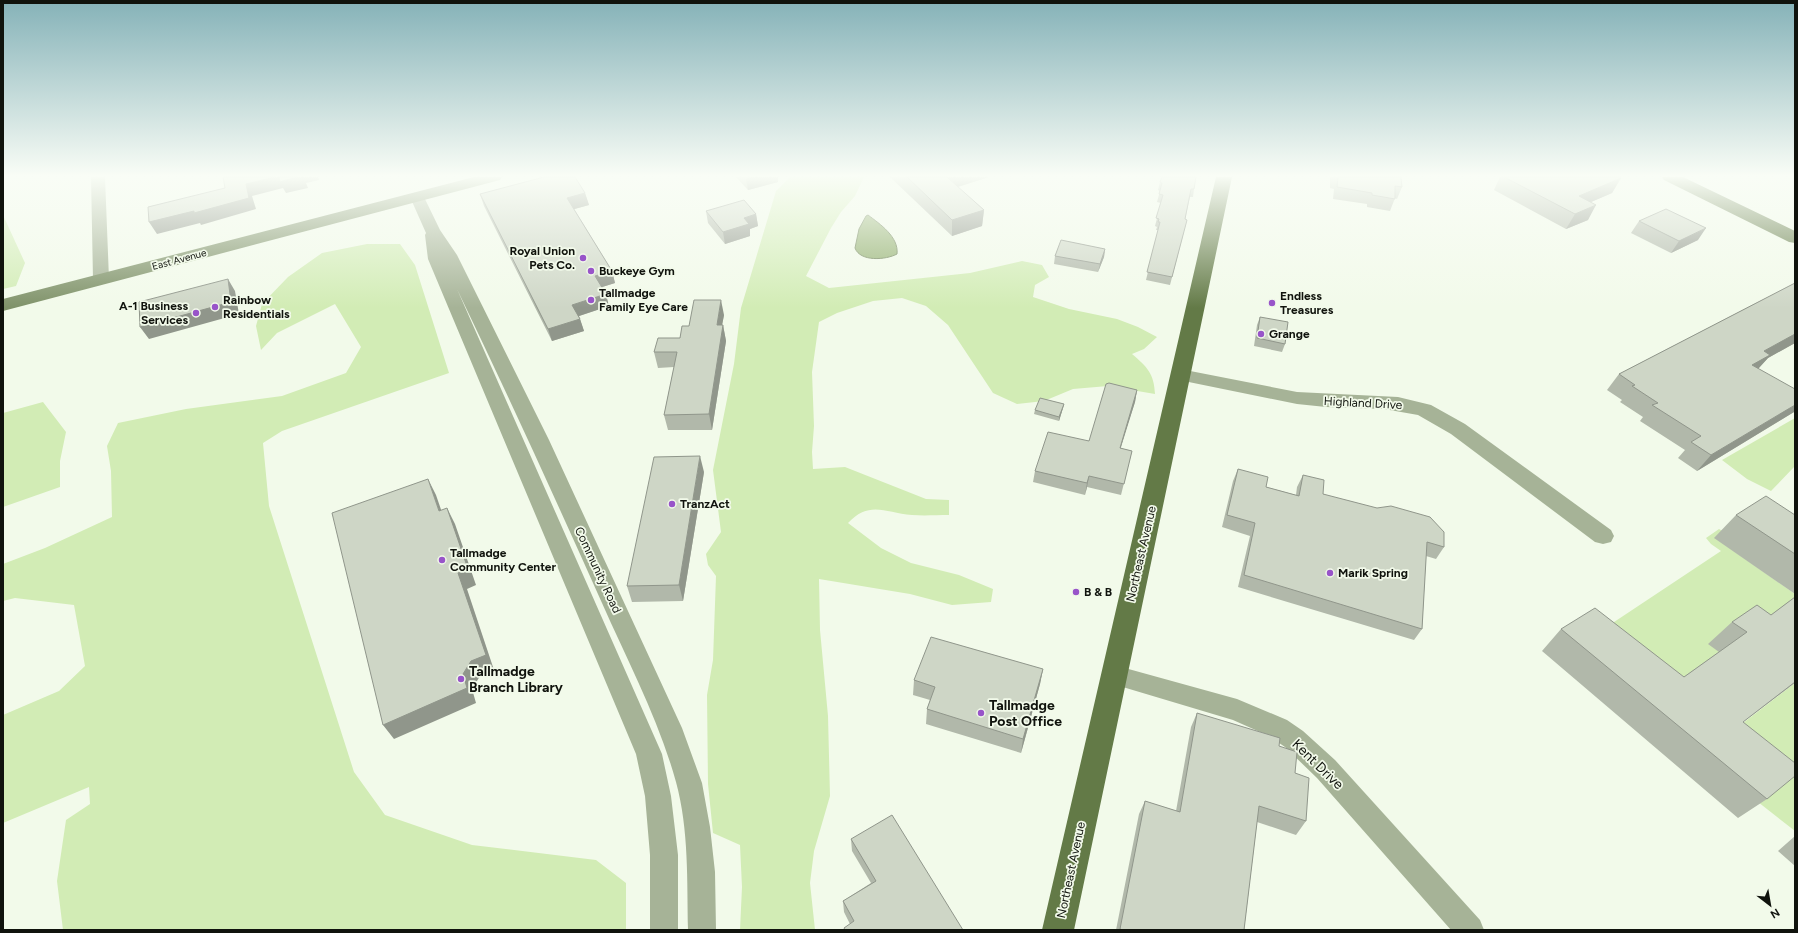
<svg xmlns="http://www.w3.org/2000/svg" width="1798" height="933" font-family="Figtree,sans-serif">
<rect width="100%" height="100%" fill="#f2faea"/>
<path fill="#d2ecb5" d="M 790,177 L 864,177 L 855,196 L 841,212 L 831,228 L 806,276 L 829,288 L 970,273 L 1022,261 L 1042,265 L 1049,277 L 1035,285 L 1033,297 L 1069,309 L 1117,319 L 1138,327 L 1157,337 L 1144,349 L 1132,354 C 1147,367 1154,373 1155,394 L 1108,386 L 1073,389 L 1044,401 L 1017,404 L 993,393 L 948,325 L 926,306 L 902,298 L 873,301 L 837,313 L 819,322 L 812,372 L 814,426 L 812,452 L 813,469 L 845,467 L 926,499 L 949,500 L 949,515 C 937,515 924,516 912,515 C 885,513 870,500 848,523 L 881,548 L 911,563 L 959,575 L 993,589 L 991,602 L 952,605 L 910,594 L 819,579 L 820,630 L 828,716 L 830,796 L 814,851 L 810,883 L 815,930 L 740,930 L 742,887 L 740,845 L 713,833 L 708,784 L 707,695 L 713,660 L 716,576 L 708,565 L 706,554 L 721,532 L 713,470 L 734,364 L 741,308 L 776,191 Z
M 3,215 L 25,263 L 16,286 L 3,289 Z
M 367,244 L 400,244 L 415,265 L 449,373 L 282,431 L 263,443 L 269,506 L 354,772 L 385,815 L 472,845 L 596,860 L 626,883 L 626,930 L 63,930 L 57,881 L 66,820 L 90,804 L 89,787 L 3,823 L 3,715 L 59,691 L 85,666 L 74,605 L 15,598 L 3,601 L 3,564 L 45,548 L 112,517 L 111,471 L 107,446 L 118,423 L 186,409 L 282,396 L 346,373 L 361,347 L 335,304 L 277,333 L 261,350 L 256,326 L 262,304 L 288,277 L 322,253 Z
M 43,402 L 66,432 L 60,461 L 60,487 L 3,507 L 3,413 Z
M 1795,418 L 1795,466 L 1771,491 L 1747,479 L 1722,460 Z
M 1719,529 L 1724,532 L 1715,538 L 1795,594 L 1795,601 L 1660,699 L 1596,634 L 1721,551 L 1711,544 L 1706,538 Z
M 1795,683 L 1795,831 L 1758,802 L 1717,743 Z"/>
<path fill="#92af6f" stroke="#6b8052" d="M 868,215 C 880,224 899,237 897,254 C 886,260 860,262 855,248 L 859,229 L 866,216 Z"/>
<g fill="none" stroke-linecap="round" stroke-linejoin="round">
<path fill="#a6b397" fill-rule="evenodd" d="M 91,177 L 105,177 L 109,279 L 107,282 L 101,284 L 95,282 L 93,279 Z
M 417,193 L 422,194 L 424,197 L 440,230 L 457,255 L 549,440 L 682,728 L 702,783 L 710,827 L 715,872 L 716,930 L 688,930 C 687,881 689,830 676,782 C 659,720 628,662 602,603 C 555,498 507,393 457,289 L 662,754 L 671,796 L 678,855 L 678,930 L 650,930 L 650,855 L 645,796 L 636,754 L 428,259 L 425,235 L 426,233 L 410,197 L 412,194 Z
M 1180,369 L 1297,392 L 1398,397 L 1431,405 L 1465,424 L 1611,530 L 1614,536 L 1611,542 L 1603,544 L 1595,542 L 1451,434 L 1418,415 L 1384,409 L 1326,407 L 1297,404 L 1174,379 L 1171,375 L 1174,371 Z
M 1114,665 L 1237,699 L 1287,720 L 1303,731 L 1335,760 L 1480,920 L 1484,930 L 1451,930 L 1317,778 L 1285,747 L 1269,736 L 1233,720 L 1106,682 L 1102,675 L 1106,668 Z"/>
<path fill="#7f9269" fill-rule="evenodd" d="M 474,177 L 502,177 L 500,180 L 3,311 L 3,299 Z"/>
<path fill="#637a47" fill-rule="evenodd" d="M 1216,177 L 1232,177 L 1074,930 L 1042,930 Z
M 1662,177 L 1683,177 L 1795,231 L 1795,243 L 1789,242 L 1664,180 Z"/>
</g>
<path fill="#b1b8aa" d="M 736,177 L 778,177 L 778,182 L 748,190 Z
M 890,177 L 989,177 L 958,187 L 984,210 L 982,226 L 952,236 Z
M 1330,177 L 1401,177 L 1402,187 L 1397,199 L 1395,198 L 1390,211 L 1367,207 L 1367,204 L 1333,199 L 1334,189 L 1330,188 Z
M 1500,177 L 1619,177 L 1621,178 L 1612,193 L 1591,202 L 1588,220 L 1566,229 L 1494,190 Z
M 1160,182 L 1194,189 L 1193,197 L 1190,197 L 1185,219 L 1187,220 L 1170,285 L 1146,280 L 1158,230 L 1156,230 L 1157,227 L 1155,226 L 1161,203 L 1157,202 L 1160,191 L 1158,190 Z
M 585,193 L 589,205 L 574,209 L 612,271 L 615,283 L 602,287 L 609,306 L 579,316 L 584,331 L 552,341 L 484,206 L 480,194 Z
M 706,211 L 756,214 L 758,226 L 750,229 L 750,236 L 725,244 L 708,223 Z
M 1639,221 L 1698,240 L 1671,253 L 1631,233 Z
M 1105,249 L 1104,257 L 1098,272 L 1054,264 L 1055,256 Z
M 1795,283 L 1795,343 L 1768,358 L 1758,369 L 1794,412 L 1697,471 L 1678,458 L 1685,450 L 1640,421 L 1643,417 L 1620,402 L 1622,400 L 1607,390 L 1619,374 Z
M 724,315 L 722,325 L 723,325 L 726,341 L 712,430 L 668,430 L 664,415 L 674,367 L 658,368 L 654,352 L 680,338 L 689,326 Z
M 1260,317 L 1285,344 L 1282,352 L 1254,346 L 1257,325 Z
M 1137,390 L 1135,402 L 1120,448 L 1132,451 L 1121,495 L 1087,487 L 1085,495 L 1033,482 L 1035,471 L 1089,441 Z
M 1064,404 L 1063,408 L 1059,421 L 1034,414 L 1035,410 Z
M 1238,469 L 1266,487 L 1296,495 L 1297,487 L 1303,475 L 1323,494 L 1444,547 L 1436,559 L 1426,556 L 1422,629 L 1414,640 L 1238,587 L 1250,536 L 1222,527 L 1233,481 Z
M 704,472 L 683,601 L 632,602 L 627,586 Z
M 1736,515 L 1795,515 L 1795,594 L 1714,538 Z
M 1795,597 L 1795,683 L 1743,722 L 1767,799 L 1738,818 L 1542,651 L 1561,629 L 1684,677 L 1719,652 L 1708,644 L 1732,622 L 1771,615 Z
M 1043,669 L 1040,684 L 1021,753 L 926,724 L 927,709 L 930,700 L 913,695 L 914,680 Z
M 1197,713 L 1279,746 L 1295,773 L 1306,821 L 1296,835 L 1257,822 L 1244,930 L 1116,930 L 1139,814 L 1145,801 L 1176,811 L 1191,727 Z
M 1795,836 L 1795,866 L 1778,851 Z
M 851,839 L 963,930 L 844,930 L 844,928 L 850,924 L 844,912 L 843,901 L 871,883 L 852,851 Z"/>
<path fill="#90968b" d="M 275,177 L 318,177 L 319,180 L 306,183 L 308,188 L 286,193 L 283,188 L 252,196 L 256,209 L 201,225 L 200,223 L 157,234 L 149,222 L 246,184 Z
M 751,177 L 778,177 L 778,182 L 748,190 L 746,179 Z
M 945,177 L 989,177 L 944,191 Z
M 1621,178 L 1612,193 L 1570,211 L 1579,196 Z
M 585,193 L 589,205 L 571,210 L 567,198 Z
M 1596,205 L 1588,220 L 1566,229 L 1575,214 Z
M 984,210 L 982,226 L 952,236 L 952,220 Z
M 756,214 L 758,226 L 750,229 L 750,236 L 725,244 L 723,232 L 744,218 Z
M 1706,228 L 1698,240 L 1671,253 L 1679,241 Z
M 1105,249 L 1104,257 L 1098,272 L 1100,264 Z
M 612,271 L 615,283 L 599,288 L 595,276 Z
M 228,279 L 235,291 L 239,314 L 149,339 L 140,327 Z
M 606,294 L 609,306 L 576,317 L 572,305 Z
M 721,300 L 724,315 L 719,341 L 717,325 Z
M 580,319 L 584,331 L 552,341 L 548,329 Z
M 723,325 L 726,341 L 712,430 L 709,414 Z
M 1795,334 L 1795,343 L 1768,358 L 1757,370 L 1739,381 L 1764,351 Z
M 1137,390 L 1135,402 L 1117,460 L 1120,448 Z
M 1064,404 L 1063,408 L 1059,421 L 1059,417 Z
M 1795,405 L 1795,411 L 1794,412 L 1697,471 L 1711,455 Z
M 700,456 L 704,472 L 683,601 L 679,585 Z
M 1089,476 L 1087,487 L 1085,495 L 1087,483 Z
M 428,479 L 436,495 L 447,527 L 439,511 Z
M 447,508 L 455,524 L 476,585 L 467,589 L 494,670 L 480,676 L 472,689 L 476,703 L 394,739 L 383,725 L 463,674 Z
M 1043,669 L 1040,684 L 1021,753 L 1023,739 Z"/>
<path fill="#ced6c6" stroke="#90968b" d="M 223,177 L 275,177 L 246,184 L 249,198 L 194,213 L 194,211 L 149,222 L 148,207 L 225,188 Z
M 279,177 L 297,177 L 280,182 Z
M 544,177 L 575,177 L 585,193 L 567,198 L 612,271 L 595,276 L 606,294 L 572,305 L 580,319 L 548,329 L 480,194 Z
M 907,177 L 947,177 L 984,210 L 952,220 Z
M 1162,177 L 1196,177 L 1194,189 L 1191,189 L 1185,219 L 1187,220 L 1172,277 L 1147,272 L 1160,222 L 1158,222 L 1159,219 L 1156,218 L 1163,195 L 1159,194 L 1162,183 L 1160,182 Z
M 1338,177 L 1401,177 L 1402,187 L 1395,186 L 1395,199 L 1372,195 L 1372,193 L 1337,187 Z
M 1504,177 L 1619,177 L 1621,178 L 1579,196 L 1596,205 L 1575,214 Z
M 744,200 L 756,214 L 744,218 L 749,224 L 723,232 L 706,211 Z
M 1666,209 L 1706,228 L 1679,241 L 1639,221 Z
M 1061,240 L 1105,249 L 1100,264 L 1055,256 Z
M 228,279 L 231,302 L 140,327 L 139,302 Z
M 1795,283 L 1795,334 L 1764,351 L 1770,355 L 1752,365 L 1795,389 L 1795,405 L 1711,455 L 1691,442 L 1701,436 L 1652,405 L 1658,403 L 1632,386 L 1635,385 L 1619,374 Z
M 694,300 L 721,300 L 717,325 L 723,325 L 709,414 L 664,415 L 677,352 L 654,352 L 658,338 L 680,338 L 682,326 L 689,326 Z
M 1260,317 L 1288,322 L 1285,344 L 1257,338 Z
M 1109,383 L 1137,390 L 1120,448 L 1132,451 L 1124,484 L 1089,476 L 1087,483 L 1035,471 L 1048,432 L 1089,441 L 1106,384 Z
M 1040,398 L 1064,404 L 1059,417 L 1035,410 Z
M 700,456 L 679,585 L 627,586 L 654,457 Z
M 1238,469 L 1268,477 L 1266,487 L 1299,496 L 1303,475 L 1324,480 L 1323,494 L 1377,508 L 1391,506 L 1430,517 L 1444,532 L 1444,547 L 1427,542 L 1422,629 L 1244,575 L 1255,523 L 1227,515 Z
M 428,479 L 439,511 L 447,508 L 468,569 L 458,573 L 486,655 L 471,661 L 463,674 L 467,688 L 383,725 L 332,513 Z
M 1766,496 L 1795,515 L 1795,554 L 1736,515 Z
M 1795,597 L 1795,682 L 1743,722 L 1795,763 L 1795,776 L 1767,799 L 1561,629 L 1595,608 L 1684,677 L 1747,632 L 1732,622 L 1757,605 L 1771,615 Z
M 931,637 L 1043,669 L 1023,739 L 927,709 L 935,687 L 914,680 Z
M 1197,713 L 1280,738 L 1279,746 L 1297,752 L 1295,773 L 1309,778 L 1306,821 L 1259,806 L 1244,930 L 1123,930 L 1120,929 L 1145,801 L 1180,812 Z
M 892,815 L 963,930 L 845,930 L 844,928 L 854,921 L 843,901 L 876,881 L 851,839 Z"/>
<linearGradient id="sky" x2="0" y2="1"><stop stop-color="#85b2b8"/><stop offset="0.57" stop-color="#f9fdf6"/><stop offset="1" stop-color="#f9fdf6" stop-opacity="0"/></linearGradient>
<rect width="1798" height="308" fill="url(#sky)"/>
<g fill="#9854c9" stroke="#f2faea" stroke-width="1.5">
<circle cx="583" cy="258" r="4"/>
<circle cx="591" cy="271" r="4"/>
<circle cx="591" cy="300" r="4"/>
<circle cx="1272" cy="303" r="4"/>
<circle cx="215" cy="307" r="4"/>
<circle cx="196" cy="313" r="4"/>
<circle cx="1261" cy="334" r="4"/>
<circle cx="672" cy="504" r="4"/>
<circle cx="442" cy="560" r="4"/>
<circle cx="1330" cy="573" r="4"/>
<circle cx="1076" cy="592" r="4"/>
<circle cx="461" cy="679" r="4"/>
<circle cx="981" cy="713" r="4"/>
</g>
<g text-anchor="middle" stroke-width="3.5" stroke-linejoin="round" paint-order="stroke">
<g font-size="10" fill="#10130d" stroke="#f2faea">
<text transform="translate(179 259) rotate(-15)" y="4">East Avenue</text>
</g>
<g font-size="12" font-weight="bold" fill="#10130d" stroke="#f2faea" text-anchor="start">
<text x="575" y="255" text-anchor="end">Royal Union<tspan x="575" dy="14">Pets Co.</tspan></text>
<text x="599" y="275">Buckeye Gym</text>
<text x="599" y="297">Tallmadge<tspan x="599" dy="14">Family Eye Care</tspan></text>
<text x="1280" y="300">Endless<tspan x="1280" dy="14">Treasures</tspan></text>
<text x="223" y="304">Rainbow<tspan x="223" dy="14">Residentials</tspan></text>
<text x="188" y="310" text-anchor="end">A-1 Business<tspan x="188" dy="14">Services</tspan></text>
<text x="1269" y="338">Grange</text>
<text x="680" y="508">TranzAct</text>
<text x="450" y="557">Tallmadge<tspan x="450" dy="14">Community Center</tspan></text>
<text x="1338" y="577">Marik Spring</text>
<text x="1084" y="596">B &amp; B</text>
</g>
<g font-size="12" fill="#10130d" stroke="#f2faea">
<text transform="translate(1363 403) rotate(3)" y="4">Highland Drive</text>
<text transform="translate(1141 554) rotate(-77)" y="4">Northeast Avenue</text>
<text transform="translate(598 570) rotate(65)" y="4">Community Road</text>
<text transform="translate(1071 870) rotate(-78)" y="4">Northeast Avenue</text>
</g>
<g font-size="14" font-weight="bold" fill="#10130d" stroke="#f2faea" text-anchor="start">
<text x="469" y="676">Tallmadge<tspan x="469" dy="16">Branch Library</tspan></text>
<text x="989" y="710">Tallmadge<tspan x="989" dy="16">Post Office</tspan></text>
</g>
<g font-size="14" fill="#10130d" stroke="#f2faea">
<text transform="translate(1318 764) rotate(44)" y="5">Kent Drive</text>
</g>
</g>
<rect width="1798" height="933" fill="none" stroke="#10130d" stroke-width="8"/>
<g transform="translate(1770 905) rotate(149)" stroke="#f2faea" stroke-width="3" paint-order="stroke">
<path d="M0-3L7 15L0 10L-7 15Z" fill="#10130d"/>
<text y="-6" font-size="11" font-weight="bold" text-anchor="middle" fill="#10130d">N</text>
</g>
</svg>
